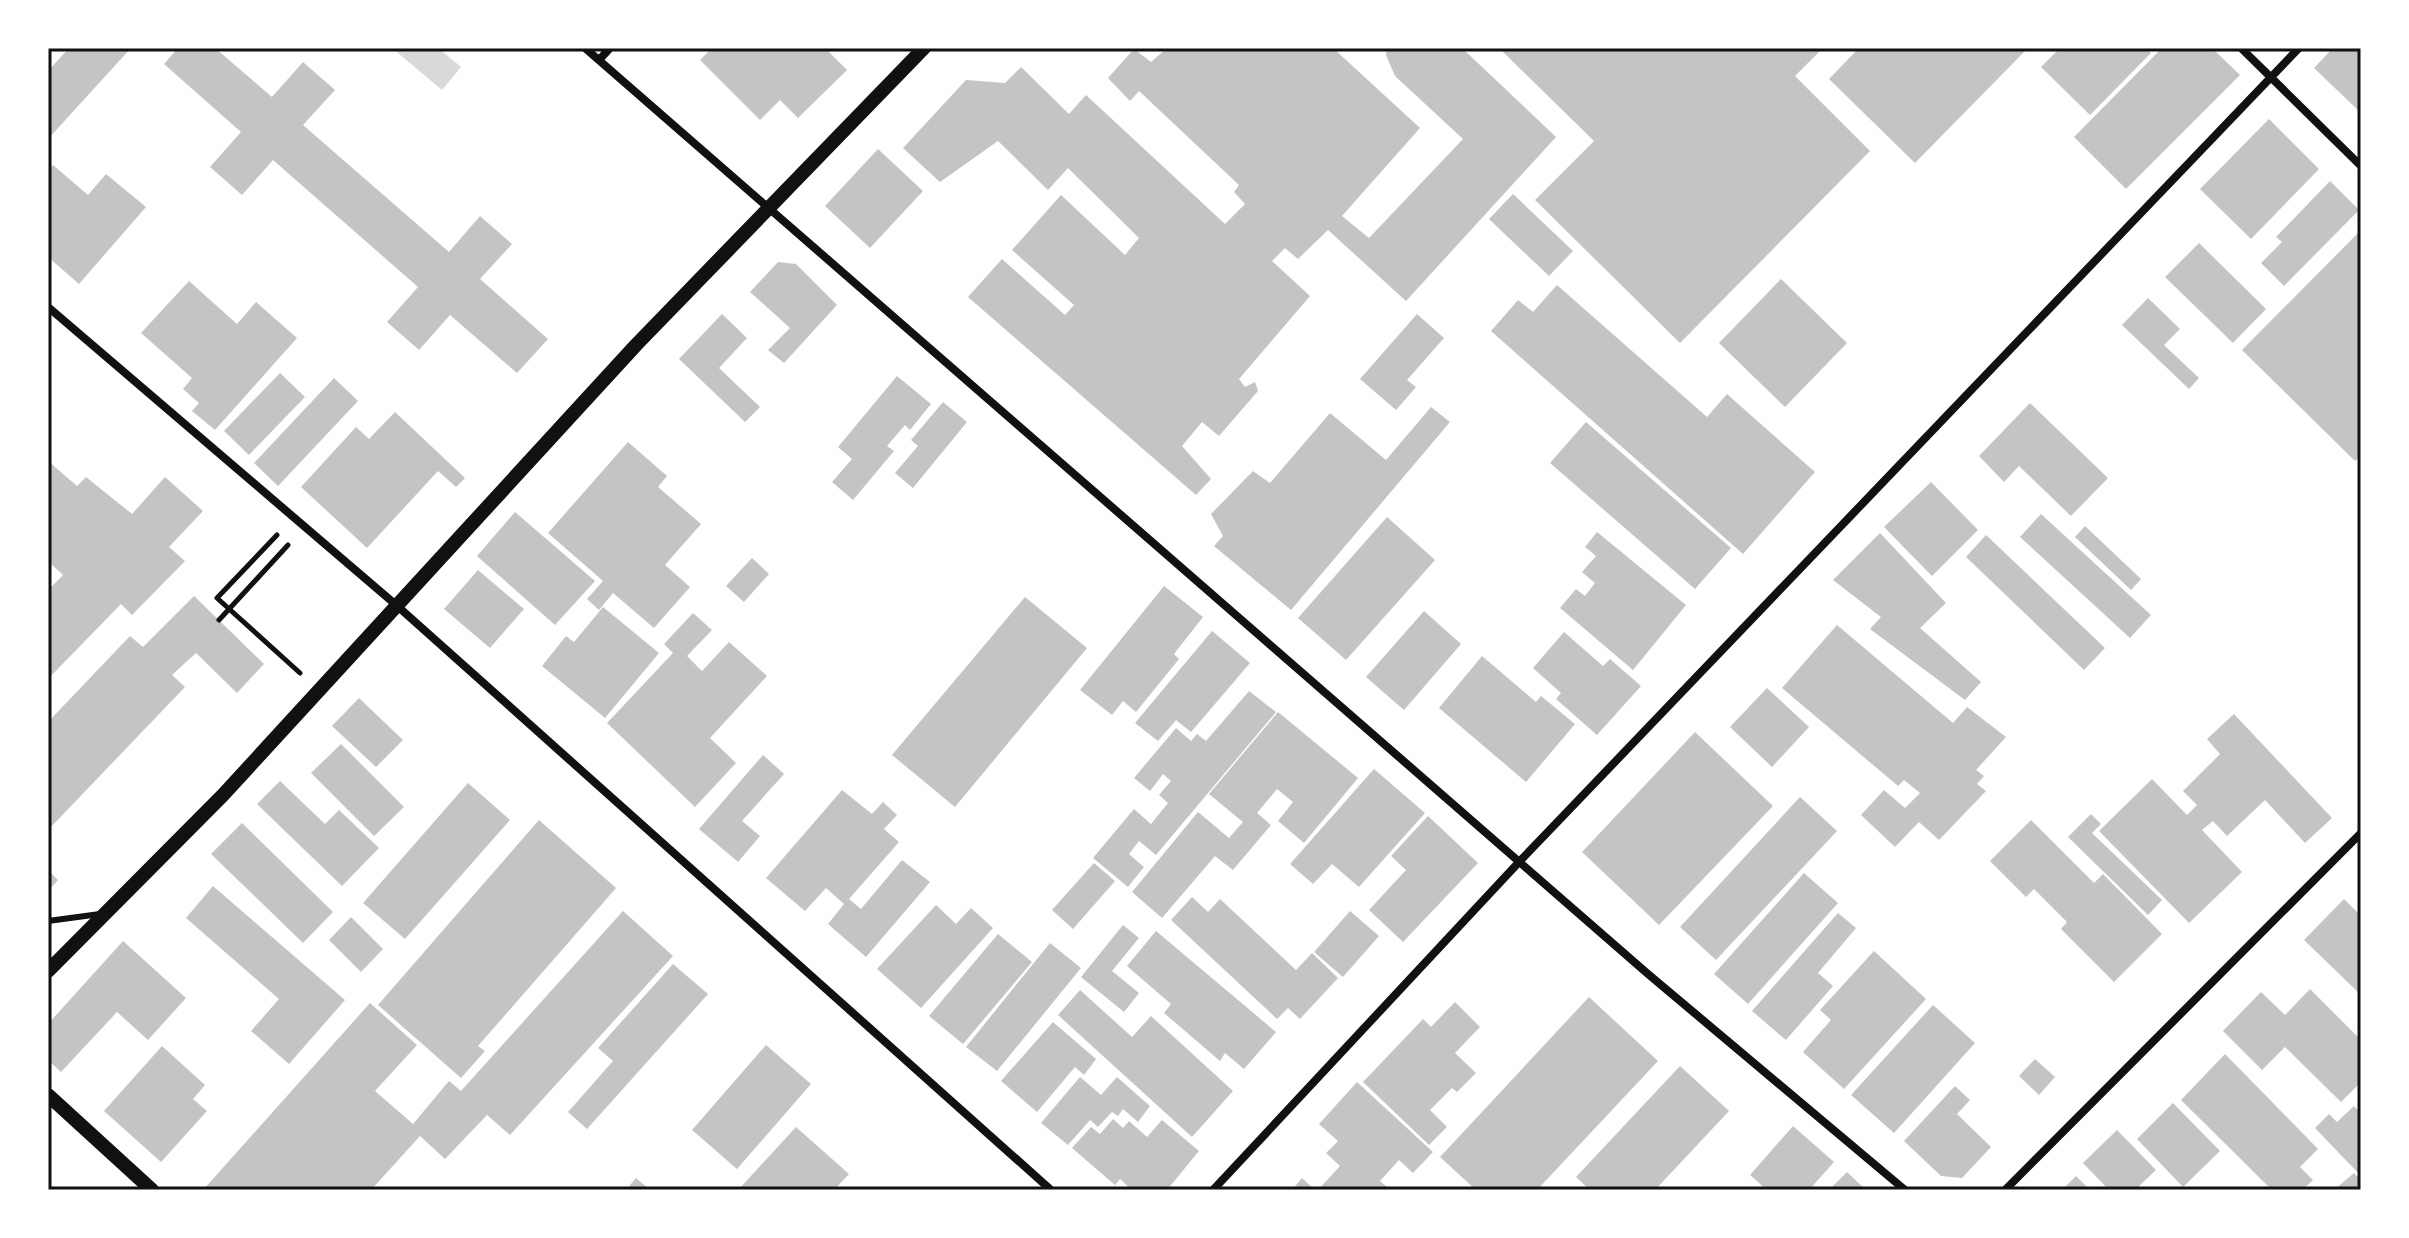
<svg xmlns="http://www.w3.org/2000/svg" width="2409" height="1238" font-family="'Noto Sans',sans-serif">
<rect width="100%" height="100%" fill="#fff"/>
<path fill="#d9d9d9" d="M 392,48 L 438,48 L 461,67 L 442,90 Z"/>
<path fill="#c4c4c4" d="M 69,48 L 131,48 L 48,139 L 48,71 Z
M 178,48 L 215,48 L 272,97 L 303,62 L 335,90 L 303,125 L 449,252 L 480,216 L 512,244 L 480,279 L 548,339 L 517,373 L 450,315 L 419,350 L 387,322 L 418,287 L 273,160 L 242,195 L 210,167 L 241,132 L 164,64 Z
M 712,48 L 833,48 L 829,52 L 847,70 L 798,118 L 780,100 L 760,120 L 700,60 Z
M 1167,48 L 1333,48 L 1420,128 L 1342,216 L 1369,238 L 1463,139 L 1395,76 L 1386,55 L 1387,48 L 1462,48 L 1556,137 L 1406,301 L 1328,230 L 1298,259 L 1285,248 L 1272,261 L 1310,296 L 1239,379 L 1245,387 L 1255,382 L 1258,391 L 1219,436 L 1202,422 L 1182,446 L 1211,479 L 1196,495 L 968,297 L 1002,259 L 1065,315 L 1074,305 L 1012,250 L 1061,195 L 1125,255 L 1139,238 L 1068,168 L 1048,190 L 998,141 L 940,182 L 903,148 L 966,80 L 1005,83 L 1021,67 L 1069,114 L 1086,95 L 1225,224 L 1245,204 L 1234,192 L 1239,185 L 1139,91 L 1130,101 L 1108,78 L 1134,49 L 1151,62 Z
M 1499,48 L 1823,48 L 1795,76 L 1870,151 L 1680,343 L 1535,200 L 1594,141 Z
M 1859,48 L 2028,48 L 1915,163 L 1829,79 Z
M 2056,48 L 2146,48 L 2151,53 L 2090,115 L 2041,67 L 2058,50 Z
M 2162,48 L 2212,48 L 2240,75 L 2126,189 L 2074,137 Z
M 2333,48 L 2361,48 L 2361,113 L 2314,68 Z
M 2269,119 L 2319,169 L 2251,239 L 2200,189 Z
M 878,149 L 923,191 L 870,248 L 825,206 Z
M 53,165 L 88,195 L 106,174 L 146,207 L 79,284 L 48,257 L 48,171 Z
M 2330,181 L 2359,210 L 2284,286 L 2261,263 L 2282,242 L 2276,237 Z
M 1513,194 L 1573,251 L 1549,276 L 1489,219 Z
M 2361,230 L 2361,455 L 2355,461 L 2242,350 Z
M 2199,243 L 2266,309 L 2233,343 L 2165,277 Z
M 778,262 L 796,264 L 837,305 L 784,363 L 768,350 L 790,328 L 750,292 Z
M 1781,279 L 1847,343 L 1785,407 L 1719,343 Z
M 189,281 L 237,324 L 256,302 L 297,338 L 215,430 L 192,411 L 199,403 L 183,389 L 192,378 L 141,333 Z
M 1557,285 L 1707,417 L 1727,394 L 1815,472 L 1743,554 L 1491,331 L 1518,300 L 1533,312 Z
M 2148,298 L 2180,329 L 2164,345 L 2199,378 L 2189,389 L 2122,325 Z
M 722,314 L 747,338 L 719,368 L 760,407 L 745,422 L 679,359 Z
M 1417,314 L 1444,338 L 1407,380 L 1416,387 L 1396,410 L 1360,379 Z
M 280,373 L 305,397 L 249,455 L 224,431 Z
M 897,376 L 931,404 L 910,430 L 905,425 L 887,446 L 894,451 L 853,500 L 832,482 L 852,459 L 838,447 Z
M 334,378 L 358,401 L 278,486 L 254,463 Z
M 943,402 L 967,422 L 913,488 L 895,473 L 918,446 L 911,440 Z
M 2030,403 L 2108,478 L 2071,516 L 2019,466 L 2004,482 L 1979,456 Z
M 1431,407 L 1450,422 L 1291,610 L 1214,546 L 1223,536 L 1211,514 L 1253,471 L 1270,483 L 1330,413 L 1386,460 Z
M 395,412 L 465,478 L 456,487 L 438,471 L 367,548 L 301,487 L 356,427 L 369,439 Z
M 1586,422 L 1731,548 L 1695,589 L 1550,463 Z
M 628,442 L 667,476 L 658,487 L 701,524 L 665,565 L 690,587 L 654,628 L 613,593 L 599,610 L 587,599 L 603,581 L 548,533 Z
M 48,461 L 77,486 L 86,477 L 132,514 L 165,477 L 203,511 L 169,547 L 185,561 L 132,615 L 121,604 L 48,679 L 48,590 L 63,575 L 48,561 Z
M 1931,482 L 1978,530 L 1932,576 L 1884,527 Z
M 515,512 L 595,581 L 555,625 L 477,556 Z
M 2041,514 L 2151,615 L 2130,638 L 2020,537 Z
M 1387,517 L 1435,560 L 1346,660 L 1298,618 Z
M 2085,526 L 2141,579 L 2131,590 L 2075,537 Z
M 1597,532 L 1686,605 L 1633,670 L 1560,608 L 1576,589 L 1585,596 L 1595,583 L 1582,572 L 1596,556 L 1585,547 Z
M 1880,533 L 1946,603 L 1920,628 L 1981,682 L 1965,700 L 1870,629 L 1881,617 L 1833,580 Z
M 1986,535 L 2105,648 L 2084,670 L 1966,557 Z
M 752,558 L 769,574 L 744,602 L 726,586 Z
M 478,570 L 524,609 L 490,648 L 444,609 Z
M 1164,586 L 1203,617 L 1174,654 L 1179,659 L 1136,712 L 1123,701 L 1112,715 L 1080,690 Z
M 194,596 L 264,664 L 237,693 L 196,653 L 172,675 L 185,687 L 49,829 L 48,722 L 130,636 L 143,647 Z
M 1025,597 L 1087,648 L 955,807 L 892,755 Z
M 603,607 L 659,653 L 605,718 L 542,666 L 566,636 L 574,642 Z
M 1424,611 L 1461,644 L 1404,710 L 1366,677 Z
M 693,613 L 712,630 L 687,656 L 702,671 L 729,642 L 767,676 L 710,738 L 736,763 L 695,807 L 607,723 L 673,653 L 664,644 Z
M 1837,625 L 1953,723 L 1967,707 L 2006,737 L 1976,770 L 1984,776 L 1977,784 L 1986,791 L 1939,840 L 1919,822 L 1895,847 L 1861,815 L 1884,790 L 1905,808 L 1920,793 L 1904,780 L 1898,786 L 1782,688 Z
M 1212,631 L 1250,663 L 1191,732 L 1176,720 L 1158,741 L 1135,723 Z
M 1564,632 L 1603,666 L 1610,659 L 1641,686 L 1597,735 L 1556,699 L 1561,693 L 1533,668 Z
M 1482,656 L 1536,702 L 1541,696 L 1575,724 L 1526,782 L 1439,708 Z
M 1767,688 L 1809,727 L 1772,767 L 1730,727 Z
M 1249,691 L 1276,712 L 1156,855 L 1139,841 L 1129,854 L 1144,867 L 1128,887 L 1093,858 L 1134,809 L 1151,824 L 1168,803 L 1159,795 L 1171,781 L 1163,774 L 1150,791 L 1134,778 L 1176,728 L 1191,741 L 1197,734 L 1206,741 Z
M 359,698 L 403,740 L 376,767 L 332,726 Z
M 1278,712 L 1358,778 L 1304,843 L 1278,821 L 1293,802 L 1277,789 L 1257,813 L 1271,825 L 1233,870 L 1215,856 L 1162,918 L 1132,892 L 1198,812 L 1229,838 L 1243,822 L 1209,794 Z
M 2234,714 L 2332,818 L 2305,843 L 2265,800 L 2227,836 L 2213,821 L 2202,830 L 2242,872 L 2189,923 L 2099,831 L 2152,779 L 2187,815 L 2197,805 L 2183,791 L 2220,754 L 2207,739 Z
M 1695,732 L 1773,806 L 1659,925 L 1582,852 Z
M 341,744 L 404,807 L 374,836 L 311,773 Z
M 763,755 L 784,774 L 742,821 L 760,836 L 738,862 L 699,829 Z
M 1374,769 L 1425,813 L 1359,887 L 1332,864 L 1313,884 L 1290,864 Z
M 280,781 L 325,824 L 339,810 L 379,848 L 342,886 L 257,804 Z
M 468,783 L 510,820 L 405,939 L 363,903 Z
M 842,790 L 872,814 L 883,802 L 897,815 L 884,829 L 899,842 L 849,899 L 861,909 L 902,860 L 930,882 L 866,957 L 828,924 L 844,904 L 826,888 L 805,911 L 766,878 Z
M 1800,797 L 1837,831 L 1716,960 L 1680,927 Z
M 2091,814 L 2101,824 L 2092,833 L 2162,900 L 2148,915 L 2068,837 Z
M 1428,816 L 1478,863 L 1403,942 L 1369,910 L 1406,870 L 1391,856 Z
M 539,820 L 616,888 L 478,1046 L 485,1051 L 461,1078 L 378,1005 Z
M 2031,820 L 2094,883 L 2103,874 L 2162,934 L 2114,982 L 2061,929 L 2067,922 L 2034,889 L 2026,897 L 1990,861 Z
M 242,823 L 333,912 L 303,943 L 211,854 Z
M 1094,863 L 1115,881 L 1073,929 L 1052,910 Z
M 48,870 L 58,880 L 48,891 Z
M 1804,873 L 1838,903 L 1748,1004 L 1714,974 Z
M 213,886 L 345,1000 L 289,1064 L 251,1031 L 279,999 L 186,918 Z
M 1192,897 L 1208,912 L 1220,899 L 1296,970 L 1312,953 L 1338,978 L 1300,1019 L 1288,1008 L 1277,1019 L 1171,920 Z
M 2344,899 L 2361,916 L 2361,995 L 2304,940 Z
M 936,905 L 956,924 L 971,908 L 993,928 L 921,1008 L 877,969 Z
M 623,911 L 673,956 L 510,1135 L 487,1115 L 445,1159 L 420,1136 L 371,1190 L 203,1190 L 370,1003 L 417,1045 L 375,1091 L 413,1124 L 449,1081 L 461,1091 Z
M 1350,911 L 1379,936 L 1343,977 L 1314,952 Z
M 1838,913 L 1856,928 L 1818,973 L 1833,986 L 1786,1040 L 1752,1011 Z
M 351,917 L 383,949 L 361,972 L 329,940 Z
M 1123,925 L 1139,938 L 1112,971 L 1139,993 L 1124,1012 L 1081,977 Z
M 1156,931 L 1276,1032 L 1244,1069 L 1225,1053 L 1220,1061 L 1164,1013 L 1171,1004 L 1127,966 Z
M 998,934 L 1032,962 L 963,1044 L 929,1016 Z
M 123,941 L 186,998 L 148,1040 L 117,1012 L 61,1072 L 48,1060 L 48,1024 Z
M 1050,943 L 1081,968 L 997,1071 L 966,1047 Z
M 1874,951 L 1926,999 L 1844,1089 L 1803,1052 L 1831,1020 L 1820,1010 Z
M 673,964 L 708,994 L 587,1129 L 568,1112 L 613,1061 L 598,1048 Z
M 2310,989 L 2361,1040 L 2361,1082 L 2341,1102 L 2285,1047 L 2262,1070 L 2223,1031 L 2261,992 L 2285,1015 Z
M 1080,990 L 1132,1037 L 1151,1016 L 1233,1091 L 1192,1137 L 1058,1015 Z
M 1589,997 L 1658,1061 L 1537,1190 L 1476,1190 L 1440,1157 Z
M 1455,1002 L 1480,1027 L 1455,1053 L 1476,1073 L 1457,1092 L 1452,1088 L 1430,1110 L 1447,1127 L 1429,1145 L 1363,1082 L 1423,1019 L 1431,1027 Z
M 1933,1005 L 1975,1043 L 1894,1133 L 1851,1095 Z
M 1053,1022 L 1096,1059 L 1084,1075 L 1075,1067 L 1037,1112 L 1001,1081 Z
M 766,1045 L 811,1084 L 737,1169 L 692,1130 Z
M 162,1046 L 205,1085 L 193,1099 L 207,1111 L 161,1162 L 104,1111 Z
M 2225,1054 L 2318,1149 L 2300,1167 L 2313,1180 L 2302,1190 L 2272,1190 L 2181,1100 Z
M 2035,1059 L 2055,1077 L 2039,1095 L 2019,1076 Z
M 1680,1066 L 1729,1111 L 1655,1190 L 1590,1190 L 1576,1177 Z
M 1080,1077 L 1101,1095 L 1117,1077 L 1150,1106 L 1138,1122 L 1123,1109 L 1118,1116 L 1112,1112 L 1098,1127 L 1090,1120 L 1068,1145 L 1041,1123 Z
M 1357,1082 L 1433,1152 L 1413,1173 L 1399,1160 L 1380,1181 L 1391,1190 L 1318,1190 L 1340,1166 L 1326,1153 L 1338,1141 L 1319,1124 Z
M 1955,1086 L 1970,1100 L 1957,1114 L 1991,1147 L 1962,1178 L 1941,1176 L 1904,1141 Z
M 2173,1103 L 2220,1151 L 2183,1187 L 2137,1139 Z
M 2354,1106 L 2361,1114 L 2361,1176 L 2315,1128 L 2329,1114 L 2337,1122 Z
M 1113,1119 L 1123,1128 L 1129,1121 L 1147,1137 L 1162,1120 L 1199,1151 L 1167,1190 L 1132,1190 L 1120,1179 L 1115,1185 L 1072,1148 L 1091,1127 L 1100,1134 Z
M 1793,1126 L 1834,1162 L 1809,1190 L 1767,1190 L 1750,1175 Z
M 796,1127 L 849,1174 L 834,1190 L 738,1190 Z
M 2117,1130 L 2156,1170 L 2135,1190 L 2109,1190 L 2083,1163 Z
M 1847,1172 L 1866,1190 L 1829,1190 Z
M 2354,1173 L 2361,1180 L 2361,1190 L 2334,1190 Z
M 2076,1176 L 2090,1190 L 2062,1190 Z
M 636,1178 L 650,1190 L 626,1190 Z
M 1302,1178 L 1315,1190 L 1292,1190 Z"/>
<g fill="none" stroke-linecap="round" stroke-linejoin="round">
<path stroke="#111" stroke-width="5" d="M 277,535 L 217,598 L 300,673
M 219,620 L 288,545"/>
<path stroke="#111" stroke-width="6" d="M 48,921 L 100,914"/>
<path stroke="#111" stroke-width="8" d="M 585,48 L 1648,974 L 1905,1190
M 2241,48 L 2361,166
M 599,60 L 610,48
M 48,307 L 395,604 L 1051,1190
M 1213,1190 L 1520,861 L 2299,48
M 2005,1190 L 2361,833"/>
<path stroke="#111" stroke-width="14" d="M 48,971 L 223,795 L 636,345 L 924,48
M 48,1095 L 152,1190"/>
</g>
<rect width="2409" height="1238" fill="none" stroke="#ffffff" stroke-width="100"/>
<rect x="50" y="50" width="2309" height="1138" fill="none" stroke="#111" stroke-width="3"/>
</svg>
